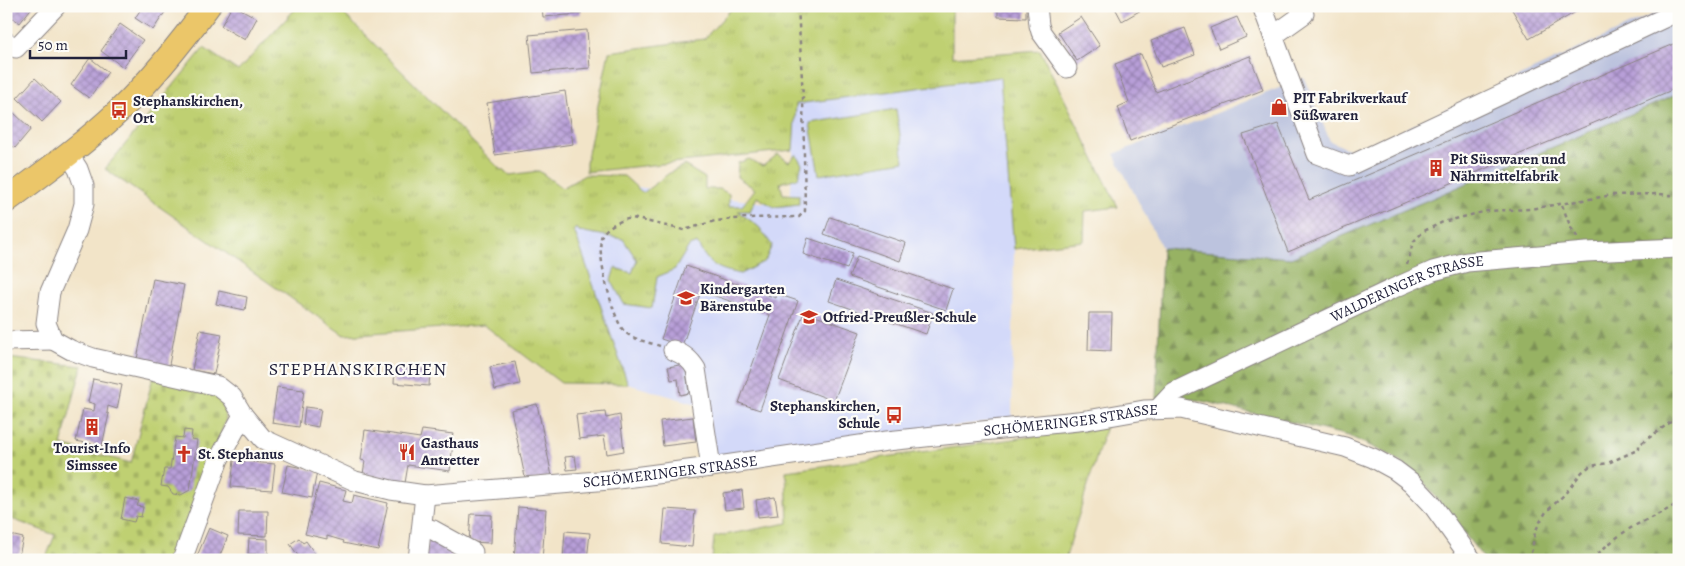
<svg xmlns="http://www.w3.org/2000/svg" width="1685" height="566" font-family="Alegreya,serif">
<defs>
<pattern id="grass-tufts" width="24" height="20" patternUnits="userSpaceOnUse" patternTransform="scale(1.25)"><rect width="24" height="20" fill="#bfd072"/><path d="M3 7l-1-3M5 7V3M7 7l1-3M15 17l-1-3M17 17v-4M19 17l1-3" fill="none" stroke="#a4b264"/></pattern>
<pattern id="forest-firs" width="22" height="20" patternUnits="userSpaceOnUse" patternTransform="scale(1.25)"><rect width="22" height="20" fill="#97b264"/><path d="M5 1l3.5 6h-7zM16 11l3.5 6h-7z" fill="#7b9054"/></pattern>
<pattern id="cemetery-stones" width="16" height="16" patternUnits="userSpaceOnUse" patternTransform="scale(1.25)"><rect width="16" height="16" fill="#bfd072"/><path d="M2 7V4a2 2 0 0 1 4 0v3zM10 15v-3a2 2 0 0 1 4 0v3z" fill="#a4b264"/></pattern>
<pattern id="building-cross-hatch" width="8" height="8" patternUnits="userSpaceOnUse" patternTransform="scale(1.25)"><rect width="8" height="8" fill="#b89fd8"/><path d="M0 0l8 8M0 8l8-8" fill="none" stroke="#9581b0"/></pattern>
</defs>
<rect width="100%" height="100%" fill="#fdfcf7"/>
<filter id="ink" filterUnits="userSpaceOnUse"><feTurbulence type="fractalNoise" baseFrequency=".02" numOctaves="2"/><feDisplacementMap in="SourceGraphic" scale="10" xChannelSelector="R" yChannelSelector="G"/><feConvolveMatrix kernelMatrix="1 2 1 2 8 2 1 2 1" color-interpolation-filters="sRGB"/></filter>
<filter id="wash" filterUnits="userSpaceOnUse"><feTurbulence type="fractalNoise" baseFrequency=".0096" numOctaves="4" result="noise"/><feDisplacementMap in="SourceGraphic" scale="20" xChannelSelector="R" yChannelSelector="G"/><feGaussianBlur stdDeviation="1.12" result="paint"/><feColorMatrix in="noise" values="0 0 0 0 0 0 0 0 0 0 0 0 0 0 0 0 0 1.4 0 .05"/><feComposite in="paint" operator="in"/></filter>
<g filter="url(#wash)">
<rect width="100%" height="100%" fill="#f2e4c8"/>
<path fill="#d3d9f9" d="M 1000,77 L 1014,249 L 1012,418 L 716,460 L 707,407 L 628,384 L 574,230 L 636,187 L 790,206 L 796,104 Z"/>
<path fill="#bcc3de" d="M 1671,6 L 1679,6 L 1679,101 L 1675,95 L 1291,258 L 1162,248 L 1114,154 L 1304,78 L 1330,141 L 1355,152 Z"/>
<path fill="url(#grass-tufts)" stroke="#707956" d="M 298,6 L 336,6 L 500,169 L 510,175 L 539,171 L 562,188 L 585,175 L 624,176 L 643,193 L 668,174 L 684,165 L 705,178 L 705,189 L 720,189 L 729,194 L 729,206 L 742,206 L 755,189 L 737,177 L 738,163 L 749,159 L 763,166 L 778,154 L 789,162 L 796,154 L 802,164 L 798,178 L 780,183 L 783,194 L 799,195 L 799,204 L 774,207 L 757,197 L 750,211 L 738,211 L 759,227 L 772,245 L 765,261 L 740,274 C 717,269 709,266 697,243 L 689,246 L 675,269 L 657,277 L 652,308 L 624,304 L 611,280 L 615,268 L 632,273 L 637,260 L 623,239 L 579,231 L 576,228 L 574,230 L 628,384 L 561,383 L 484,325 L 344,335 L 105,169 L 204,48 L 238,71 Z
M 734,6 L 952,6 L 952,57 L 1040,50 L 1118,207 L 1085,211 L 1084,241 L 1014,249 L 1000,77 L 796,104 L 793,150 L 586,172 L 586,163 L 609,52 L 704,39 Z
M 1106,426 L 1065,560 L 712,560 L 714,537 L 788,523 L 786,471 Z"/>
<path fill="url(#forest-firs)" stroke="#5c6a50" d="M 1676,95 L 1679,101 L 1679,560 L 1485,560 L 1419,476 L 1392,456 L 1349,436 L 1198,400 L 1156,398 L 1162,248 L 1291,258 Z"/>
<path fill="url(#cemetery-stones)" stroke="#707956" d="M 6,358 L 82,366 L 61,445 L 131,463 L 153,377 L 220,397 L 226,419 L 175,560 L 45,560 L 55,535 L 6,517 Z"/>
<path fill="#bfd072" stroke="#707956" d="M 896,109 L 904,161 L 819,175 L 810,123 Z"/>
<g id="blocks">
<path fill="url(#building-cross-hatch)" d="M 10,6 L 33,6 L 20,23 L 6,13 Z
M 143,6 L 163,6 L 167,9 L 153,30 L 135,18 Z
M 232,6 L 235,6 L 257,18 L 245,40 L 221,26 Z
M 542,6 L 580,6 L 581,14 L 543,17 Z
M 998,6 L 1026,6 L 1026,18 L 998,17 Z
M 1114,6 L 1148,6 L 1122,21 Z
M 1510,6 L 1586,6 L 1529,39 Z
M 1081,17 L 1100,46 L 1077,61 L 1058,32 Z
M 1237,17 L 1246,37 L 1219,49 L 1210,28 Z
M 120,24 L 143,40 L 123,67 L 101,51 Z
M 1185,28 L 1195,55 L 1161,67 L 1151,41 Z
M 587,30 L 590,68 L 533,73 L 529,35 Z
M 1679,42 L 1679,87 L 1288,252 L 1243,135 L 1278,124 L 1309,200 Z
M 1141,54 L 1156,92 L 1250,56 L 1263,90 L 1130,141 L 1118,107 L 1129,102 L 1115,64 Z
M 90,58 L 108,72 L 89,98 L 71,85 Z
M 35,78 L 61,102 L 42,122 L 17,98 Z
M 565,91 L 573,144 L 495,155 L 487,103 Z
M 13,112 L 31,129 L 15,148 L 6,141 L 6,120 Z
M 830,217 L 906,243 L 900,261 L 824,234 Z
M 808,238 L 853,253 L 847,269 L 803,254 Z
M 857,256 L 953,289 L 946,310 L 849,277 Z
M 686,266 L 776,298 L 777,294 L 798,301 L 760,410 L 739,403 L 770,315 L 701,291 L 682,346 L 661,339 Z
M 153,279 L 184,285 L 168,370 L 136,364 Z
M 836,280 L 933,313 L 926,334 L 829,301 Z
M 219,291 L 247,297 L 245,310 L 216,304 Z
M 804,312 L 860,332 L 834,401 L 779,380 Z
M 1089,313 L 1112,313 L 1111,351 L 1088,350 Z
M 200,330 L 222,334 L 214,374 L 192,370 Z
M 515,362 L 520,384 L 495,390 L 490,367 Z
M 685,364 L 689,393 L 680,395 L 678,379 L 671,380 L 668,367 Z
M 395,368 L 430,371 L 429,386 L 394,383 Z
M 93,379 L 122,385 L 117,409 L 108,406 L 107,413 L 109,414 L 102,446 L 76,441 L 83,409 L 94,411 L 95,404 L 88,402 Z
M 277,387 L 304,390 L 299,427 L 272,423 Z
M 537,404 L 552,476 L 526,482 L 511,410 Z
M 305,407 L 321,409 L 318,427 L 303,424 Z
M 605,412 L 606,418 L 620,415 L 624,451 L 607,454 L 604,436 L 579,439 L 576,415 Z
M 693,417 L 696,442 L 663,446 L 660,421 Z
M 184,430 L 192,431 L 191,439 L 197,440 L 190,490 L 181,495 L 173,494 L 168,487 L 161,486 L 164,469 L 170,469 L 175,437 L 183,438 Z
M 365,430 L 420,438 L 422,430 L 453,434 L 451,442 L 453,442 L 450,471 L 408,465 L 405,483 L 363,474 L 365,461 L 361,460 Z
M 575,456 L 577,469 L 567,470 L 565,457 Z
M 234,460 L 275,464 L 272,490 L 231,487 Z
M 288,465 L 317,471 L 312,498 L 282,492 Z
M 319,483 L 346,490 L 343,501 L 352,503 L 354,495 L 388,503 L 378,550 L 343,543 L 344,541 L 327,536 L 327,539 L 305,534 Z
M 742,490 L 744,508 L 725,510 L 723,493 Z
M 775,497 L 778,515 L 758,517 L 756,500 Z
M 125,498 L 139,501 L 137,506 L 143,507 L 141,517 L 136,516 L 134,522 L 121,519 Z
M 518,507 L 546,509 L 542,560 L 514,560 Z
M 665,509 L 695,511 L 692,547 L 662,544 Z
M 239,511 L 268,511 L 267,536 L 238,535 Z
M 471,514 L 492,515 L 491,543 L 469,542 Z
M 209,528 L 228,536 L 218,560 L 205,560 L 197,556 Z
M 565,531 L 590,533 L 587,560 L 563,560 Z
M 6,534 L 23,538 L 18,560 L 6,560 Z
M 249,538 L 268,539 L 268,554 L 248,554 Z
M 299,538 L 303,543 L 306,541 L 315,554 L 307,560 L 301,560 L 290,544 Z
M 429,539 L 455,548 L 451,560 L 424,560 Z"/>
</g>
</g>
<g filter="url(#ink)">
<use href="#blocks" fill-opacity="0" stroke="#8a8382" stroke-width="1"/>
<g fill="none" stroke-linecap="round" stroke-linejoin="round">
<g stroke="#8a8382" stroke-width="21">
<g id="minor">
<path d="M 1037,6 L 1039,25 L 1041,32 L 1067,68"/>
<path d="M 1262,6 L 1317,154 L 1349,166 L 1679,11"/>
<path d="M 1273,36 L 1304,14 L 1299,6"/>
<path d="M 6,42 L 16,48 L 56,6"/>
<path id="s1" d="M 69,155 L 78,169 L 84,186 L 84,204 L 77,230 L 50,292 L 46,323 L 53,340 L 71,350 L 93,358 L 218,386 L 232,397 L 243,415 L 263,439 L 355,481 L 391,490 L 425,495 L 610,480 L 711,467 L 887,441 L 1087,420 L 1144,410 L 1181,409 L 1345,447 L 1373,458 L 1395,470 L 1411,482 L 1431,503 L 1472,560"/>
<path d="M 6,341 L 53,340"/>
<path d="M 673,350 C 684,355 690,359 696,369 L 711,467"/>
<path id="s2" d="M 1159,408 L 1174,392 L 1392,289 L 1433,271 L 1467,262 L 1586,252 L 1679,248"/>
<path d="M 422,527 L 433,530 L 473,552"/>
<path d="M 182,560 L 219,459 L 243,415"/>
<path d="M 418,560 L 425,495"/>
</g>
</g>
<g stroke="#8a8382" stroke-width="26">
<path id="major" d="M 6,201 C 45,172 84,144 119,111 C 152,79 181,43 208,6"/>
</g>
<path stroke="#8a8382" stroke-width="2.5" stroke-dasharray="4 4" stroke-linecap="butt" d="M 1562,205 L 1571,228 L 1578,238
M 1407,265 L 1413,242 L 1424,231 L 1443,222 L 1487,211 L 1530,209 L 1613,195 L 1659,194 L 1679,196
M 660,346 C 648,342 633,340 624,331 C 613,320 595,248 602,235 C 608,225 622,220 632,218 L 684,230 L 715,221 L 745,218 L 799,217 L 805,211 L 803,98 L 798,6
M 1527,560 L 1532,550 L 1535,532 L 1540,522 L 1546,512 L 1564,495 L 1582,472 L 1590,466 L 1608,463 L 1635,451 L 1639,449 L 1639,445 L 1679,416
M 1592,560 C 1605,546 1620,534 1636,525 C 1651,517 1666,512 1679,502"/>
<use href="#minor" stroke="#fff" stroke-width="19"/>
<use href="#major" stroke="#ebc669" stroke-width="24"/>
</g>
</g>
<defs>
<g id="shop-bare" transform="scale(1.35)"><path d="M-5-2.5h2.3a2.7 3.5 0 0 1 5.4 0H5L5.5 6h-11ZM-1.5-2.5h3a1.5 2.3 0 0 0-3 0Z" fill="#c8321e" stroke="#fdfcf7" stroke-width="2.5" paint-order="stroke"/></g>
<g id="bus-bare" transform="scale(1.35)"><path d="M-5-6H5V4H4V6H2V4H-2V6H-4V4H-5ZM-3.5-4V0h7V-4ZM-3.5 1.2v1.5H-2V1.2ZM2 1.2v1.5H3.5V1.2Z" fill="#c8321e" stroke="#fdfcf7" stroke-width="2.5" paint-order="stroke"/></g>
<g id="building-bare" transform="scale(1.35)"><path d="M-4-6H4V6H1V3H-1V6H-4ZM-2.5-4.3h1.7v1.8h-1.7ZM.8-4.3h1.7v1.8H.8ZM-2.5-1h1.7V.8h-1.7ZM.8-1h1.7V.8H.8Z" fill="#c8321e" stroke="#fdfcf7" stroke-width="2.5" paint-order="stroke"/></g>
<g id="school-bare" transform="scale(1.35)"><path d="M0-5L7-2L0 1L-7-2ZM-4 1L0 2.5L4 1V4Q0 6-4 4Z" fill="#c8321e" stroke="#fdfcf7" stroke-width="2.5" paint-order="stroke"/></g>
<g id="restaurant-bare" transform="scale(1.35)"><path d="M-5-6h1v4h1v-4h1v4h1v-4h1v5L-1.5 .5V6h-2V.5L-5-1ZM5-6V6H3V1.5H1.5Q1.5-4 5-6Z" fill="#c8321e" stroke="#fdfcf7" stroke-width="2.5" paint-order="stroke"/></g>
<g id="church-bare" transform="scale(1.35)"><path d="M-1.2-6h2.4v3.5h3.3v2.4h-3.3V6h-2.4V-.1h-3.3v-2.4h3.3Z" fill="#c8321e" stroke="#fdfcf7" stroke-width="2.5" paint-order="stroke"/></g>
</defs>
<g fill-rule="evenodd">
<use href="#shop-bare" x="1279" y="107"/>
<use href="#bus-bare" x="119" y="110"/>
<use href="#building-bare" x="1436" y="168"/>
<use href="#school-bare" x="686" y="298"/>
<use href="#school-bare" x="809" y="317"/>
<use href="#bus-bare" x="894" y="415"/>
<use href="#building-bare" x="92" y="427"/>
<use href="#restaurant-bare" x="407" y="452"/>
<use href="#church-bare" x="184" y="454"/>
</g>
<g text-anchor="middle" stroke-width="4.5" stroke-linejoin="round" paint-order="stroke">
<g font-size="15" font-weight="bold" fill="#22223b" stroke="#fdfcf7" text-anchor="start">
<text x="1293" y="103">PIT Fabrikverkauf<tspan x="1293" dy="17">Süßwaren</tspan></text>
<text x="133" y="106">Stephanskirchen,<tspan x="133" dy="17">Ort</tspan></text>
<text x="1450" y="164">Pit Süsswaren und<tspan x="1450" dy="17">Nährmittelfabrik</tspan></text>
<text x="700" y="294">Kindergarten<tspan x="700" dy="17">Bärenstube</tspan></text>
<text x="823" y="322">Otfried-Preußler-Schule</text>
<text x="880" y="411" text-anchor="end">Stephanskirchen,<tspan x="880" dy="17">Schule</tspan></text>
<text x="421" y="448">Gasthaus<tspan x="421" dy="17">Antretter</tspan></text>
<text x="92" y="453" text-anchor="middle">Tourist-Info<tspan x="92" dy="17">Simssee</tspan></text>
<text x="198" y="459">St. Stephanus</text>
</g>
<g font-size="15" fill="#22223b" stroke="#fdfcf7">
<text dy="5" stroke="none"><textPath href="#s2" startOffset="278">WALDERINGER STRASSE</textPath></text>
<text dy="5" stroke="none"><textPath href="#s1" startOffset="1262">SCHÖMERINGER STRASSE</textPath></text>
<text dy="5" stroke="none"><textPath href="#s1" startOffset="858">SCHÖMERINGER STRASSE</textPath></text>
</g>
<g font-size="18" letter-spacing="1" fill="#22223b" stroke="#fdfcf7">
<text x="358" y="375">STEPHANSKIRCHEN</text>
</g>
</g>
<rect width="1685" height="566" fill="none" stroke="#fdfcf7" stroke-width="25"/>
<path d="M30 50v8h96v-8" fill="none" stroke="#22223b" stroke-width="2.5"/>
<text x="38" y="50" font-size="15" fill="#22223b" stroke="#fdfcf7" stroke-width="4" paint-order="stroke">50 m</text>
</svg>
